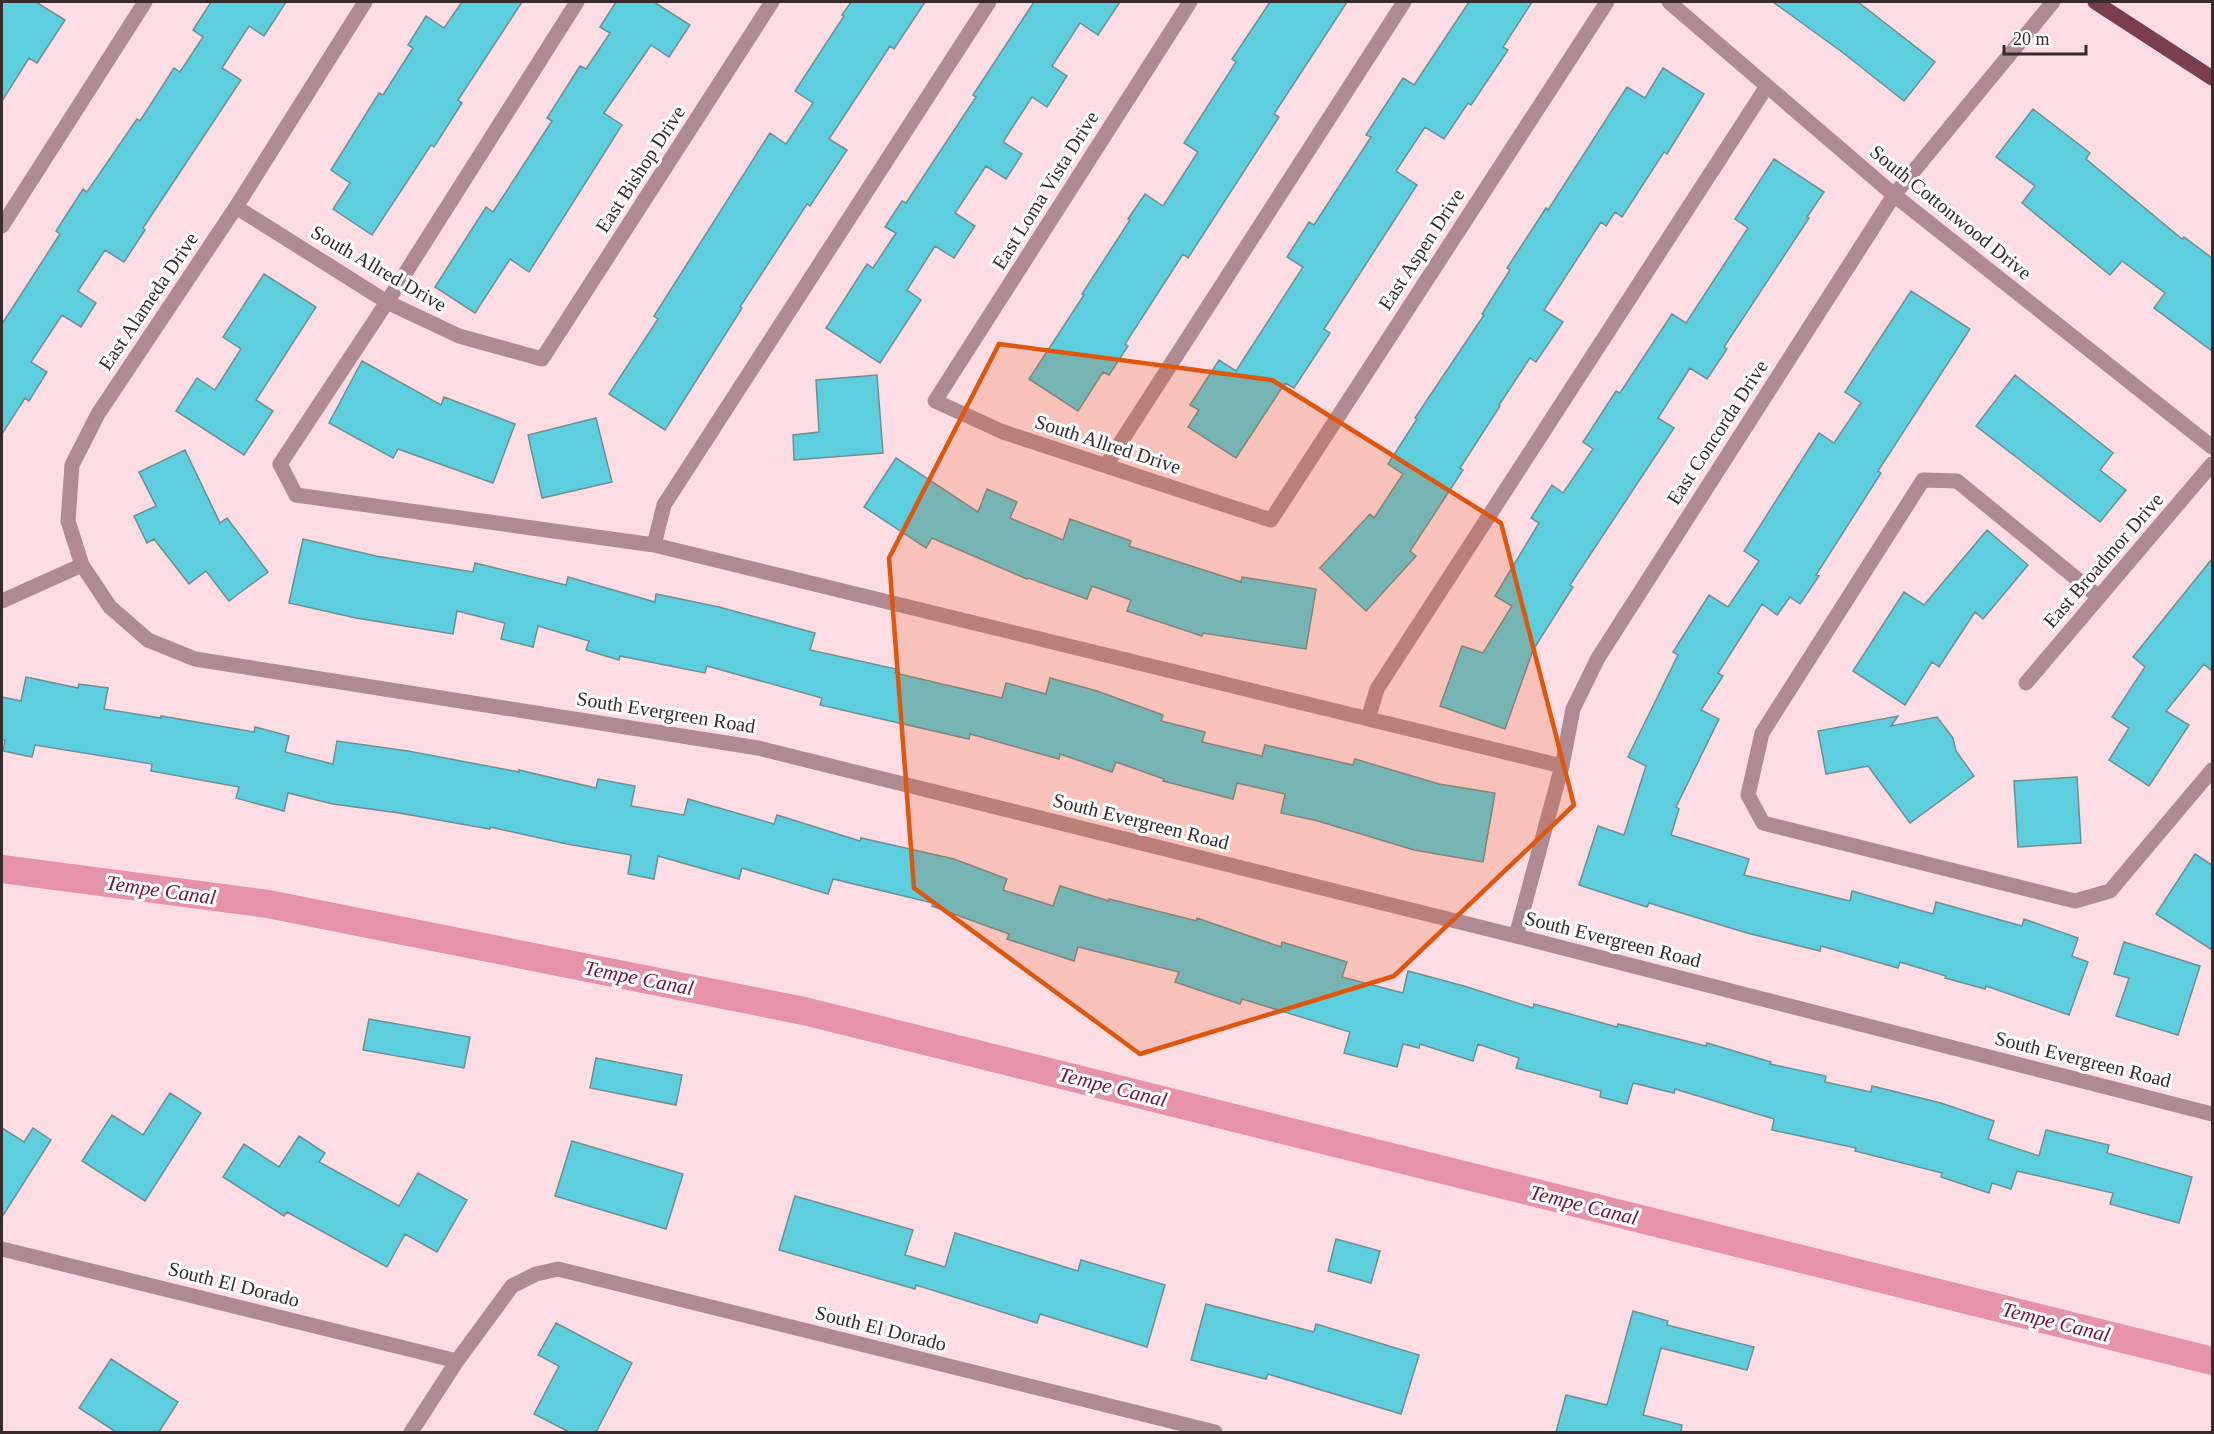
<svg xmlns="http://www.w3.org/2000/svg" width="2214" height="1434" font-family="Georgia,serif">
<rect width="100%" height="100%" fill="#fedce4"/>
<g fill="none" stroke-linecap="round" stroke-linejoin="round">
<path stroke="#e692a9" stroke-width="28" d="M 2,869 L 268,904 L 804,1011 L 2212,1361"/>
</g>
<path fill="#5dcede" stroke="#6d8f94" stroke-width="1.5" d="M 2,2 L 36,2 L 65,20 L 37,63 L 29,58 L 2,101 Z
M 211,2 L 286,2 L 264,36 L 249,26 L 222,68 L 241,80 L 143,228 L 145,230 L 124,262 L 105,250 L 78,291 L 96,303 L 81,327 L 62,315 L 31,362 L 47,372 L 29,401 L 25,398 L 2,434 L 2,324 L 60,234 L 56,231 L 83,189 L 87,192 L 137,119 L 140,121 L 174,68 L 180,72 L 203,37 L 193,30 Z
M 462,2 L 522,2 L 458,100 L 462,103 L 434,147 L 431,145 L 372,235 L 333,209 L 350,183 L 331,170 L 379,93 L 383,95 L 413,48 L 408,45 L 426,16 L 444,28 Z
M 616,2 L 654,2 L 690,25 L 669,57 L 651,45 L 604,113 L 622,125 L 529,272 L 510,259 L 475,313 L 435,287 L 486,207 L 493,212 L 552,121 L 547,118 L 580,66 L 586,69 L 610,33 L 600,27 Z
M 851,2 L 925,2 L 894,49 L 890,46 L 829,139 L 847,150 L 810,206 L 807,204 L 740,307 L 742,308 L 665,430 L 609,394 L 658,319 L 654,316 L 770,133 L 786,144 L 813,103 L 795,91 L 844,16 L 842,15 Z
M 1034,2 L 1120,2 L 1098,35 L 1080,23 L 1052,66 L 1067,76 L 1047,107 L 1032,97 L 1003,142 L 1022,154 L 1006,179 L 986,166 L 955,213 L 975,226 L 954,258 L 935,246 L 907,290 L 921,300 L 880,363 L 826,328 L 867,264 L 873,268 L 896,233 L 885,227 L 902,201 L 906,203 L 976,97 L 973,95 Z
M 1270,2 L 1347,2 L 1274,114 L 1279,117 L 1188,258 L 1183,254 L 1125,344 L 1128,346 L 1109,375 L 1103,372 L 1078,411 L 1029,379 L 1084,295 L 1082,294 L 1130,220 L 1128,219 L 1145,194 L 1163,206 L 1198,152 L 1184,143 L 1236,62 L 1232,59 Z
M 1469,2 L 1532,2 L 1503,47 L 1508,50 L 1471,105 L 1468,103 L 1444,139 L 1425,127 L 1396,171 L 1417,185 L 1324,329 L 1330,333 L 1294,388 L 1285,383 L 1236,458 L 1188,427 L 1199,410 L 1190,405 L 1219,360 L 1236,371 L 1303,267 L 1287,257 L 1309,222 L 1314,225 L 1371,137 L 1366,135 L 1403,78 L 1414,85 Z
M 1773,2 L 1858,2 L 1935,62 L 1904,101 L 1842,52 Z
M 1663,68 L 1704,94 L 1667,154 L 1664,152 L 1622,217 L 1615,212 L 1606,226 L 1601,222 L 1544,310 L 1563,322 L 1536,362 L 1530,358 L 1499,405 L 1500,406 L 1460,468 L 1463,470 L 1410,551 L 1416,556 L 1366,611 L 1320,568 L 1370,514 L 1374,518 L 1403,474 L 1388,464 L 1417,419 L 1415,418 L 1484,315 L 1482,314 L 1510,270 L 1507,268 L 1546,208 L 1548,210 L 1627,87 L 1645,98 Z
M 2033,109 L 2090,153 L 2086,159 L 2182,239 L 2184,237 L 2212,258 L 2212,351 L 2154,308 L 2165,293 L 2122,261 L 2110,275 L 2022,203 L 2035,186 L 1996,157 Z
M 1774,159 L 1824,192 L 1807,217 L 1809,218 L 1724,347 L 1727,349 L 1707,379 L 1690,368 L 1658,418 L 1674,428 L 1570,585 L 1573,587 L 1533,650 L 1505,729 L 1440,706 L 1462,646 L 1483,653 L 1512,606 L 1495,596 L 1539,523 L 1531,518 L 1552,485 L 1563,493 L 1593,449 L 1583,442 L 1616,391 L 1620,393 L 1672,314 L 1686,323 L 1748,228 L 1735,219 Z
M 264,274 L 316,307 L 256,400 L 273,411 L 244,455 L 176,411 L 197,378 L 215,390 L 241,349 L 223,337 Z
M 1911,291 L 1970,329 L 1878,471 L 1881,473 L 1816,575 L 1819,576 L 1800,604 L 1790,597 L 1777,615 L 1762,604 L 1718,673 L 1723,676 L 1701,710 L 1719,719 L 1676,807 L 1679,809 L 1671,835 L 1749,859 L 1744,875 L 1850,901 L 1852,891 L 1933,914 L 1936,902 L 2022,926 L 2024,919 L 2078,938 L 2072,956 L 2088,962 L 2069,1015 L 1986,986 L 1985,989 L 1945,978 L 1946,976 L 1900,962 L 1898,968 L 1821,946 L 1820,951 L 1747,933 L 1649,903 L 1647,907 L 1579,885 L 1598,826 L 1624,835 L 1646,766 L 1628,757 L 1678,655 L 1673,652 L 1709,595 L 1728,607 L 1759,561 L 1744,551 L 1819,433 L 1834,443 L 1861,403 L 1845,392 Z
M 362,361 L 441,405 L 444,397 L 515,424 L 493,483 L 398,449 L 393,458 L 329,423 Z
M 877,375 L 883,453 L 794,460 L 793,435 L 819,432 L 816,380 Z
M 2015,375 L 2113,453 L 2100,470 L 2126,490 L 2100,522 L 1976,426 Z
M 596,418 L 612,482 L 542,498 L 528,435 Z
M 185,450 L 220,523 L 227,518 L 268,572 L 229,601 L 206,571 L 189,584 L 154,539 L 147,543 L 134,516 L 156,506 L 139,472 Z
M 896,458 L 978,512 L 987,489 L 1017,502 L 1010,518 L 1063,540 L 1070,519 L 1131,541 L 1129,546 L 1241,582 L 1242,577 L 1316,589 L 1306,649 L 1203,633 L 1202,636 L 1127,611 L 1131,600 L 1092,586 L 1087,599 L 1028,578 L 1027,579 L 932,538 L 926,548 L 864,507 Z
M 1987,530 L 2028,565 L 1983,619 L 1975,612 L 1939,667 L 1932,662 L 1905,705 L 1853,671 L 1904,592 L 1924,605 Z
M 303,539 L 376,556 L 473,572 L 475,563 L 566,585 L 568,577 L 655,602 L 656,594 L 719,607 L 815,633 L 810,650 L 896,669 L 895,673 L 1002,698 L 1006,683 L 1046,694 L 1050,678 L 1097,691 L 1163,715 L 1161,721 L 1205,732 L 1202,742 L 1262,756 L 1265,745 L 1353,765 L 1355,759 L 1439,784 L 1495,793 L 1483,862 L 1414,850 L 1318,821 L 1281,813 L 1285,794 L 1237,783 L 1233,799 L 1163,781 L 1164,779 L 1116,762 L 1112,772 L 1060,754 L 1059,759 L 970,734 L 969,739 L 820,705 L 822,698 L 707,666 L 705,673 L 620,656 L 619,660 L 586,650 L 589,641 L 538,626 L 533,647 L 501,639 L 505,623 L 457,611 L 453,634 L 356,618 L 289,603 Z
M 2212,559 L 2212,671 L 2204,664 L 2166,711 L 2189,725 L 2149,786 L 2109,760 L 2129,728 L 2112,717 L 2145,667 L 2133,657 Z
M 26,677 L 78,688 L 79,684 L 108,688 L 104,709 L 161,718 L 161,716 L 254,732 L 255,727 L 289,736 L 285,752 L 333,764 L 337,741 L 408,751 L 519,772 L 519,770 L 596,788 L 598,779 L 635,786 L 631,806 L 684,815 L 688,799 L 774,824 L 777,815 L 860,841 L 861,838 L 954,859 L 1007,879 L 1003,890 L 1053,906 L 1060,886 L 1109,901 L 1109,899 L 1197,921 L 1197,918 L 1281,947 L 1282,942 L 1347,962 L 1342,977 L 1403,993 L 1408,971 L 1464,986 L 1533,1008 L 1534,1004 L 1617,1027 L 1618,1024 L 1706,1046 L 1707,1043 L 1771,1062 L 1770,1064 L 1826,1076 L 1825,1082 L 1871,1092 L 1872,1086 L 1941,1103 L 1994,1121 L 1988,1139 L 2039,1156 L 2046,1130 L 2109,1145 L 2107,1153 L 2192,1177 L 2179,1223 L 2110,1204 L 2113,1193 L 2017,1171 L 2011,1189 L 1992,1183 L 1989,1193 L 1941,1177 L 1942,1173 L 1855,1151 L 1856,1148 L 1772,1130 L 1774,1119 L 1675,1089 L 1674,1093 L 1633,1083 L 1627,1104 L 1600,1097 L 1601,1091 L 1516,1068 L 1519,1058 L 1478,1044 L 1473,1061 L 1420,1044 L 1419,1048 L 1403,1044 L 1397,1067 L 1344,1053 L 1350,1032 L 1242,999 L 1240,1004 L 1175,982 L 1179,972 L 1078,947 L 1074,961 L 1007,939 L 1009,934 L 932,906 L 933,903 L 833,879 L 828,894 L 742,868 L 739,879 L 658,856 L 654,879 L 628,874 L 631,855 L 567,844 L 490,827 L 490,829 L 399,813 L 333,804 L 288,793 L 284,811 L 236,798 L 239,787 L 151,771 L 152,764 L 35,745 L 32,757 L 3,751 L 5,740 L 2,740 L 2,697 L 21,701 Z
M 1898,716 L 1891,726 L 1937,717 L 1953,738 L 1956,751 L 1974,776 L 1910,823 L 1868,766 L 1826,774 L 1818,731 Z
M 2077,777 L 2081,843 L 2018,847 L 2014,781 Z
M 2195,854 L 2212,865 L 2212,950 L 2156,914 Z
M 2124,942 L 2200,966 L 2178,1035 L 2116,1016 L 2129,978 L 2114,974 Z
M 369,1019 L 470,1037 L 464,1068 L 363,1050 Z
M 596,1058 L 682,1075 L 676,1105 L 590,1088 Z
M 170,1093 L 201,1113 L 145,1201 L 82,1161 L 112,1115 L 143,1135 Z
M 2,1128 L 24,1142 L 33,1128 L 51,1140 L 2,1217 Z
M 299,1136 L 325,1153 L 319,1162 L 399,1206 L 418,1173 L 467,1200 L 437,1252 L 405,1234 L 387,1267 L 287,1212 L 284,1216 L 223,1177 L 244,1144 L 279,1167 Z
M 572,1141 L 683,1174 L 666,1229 L 555,1196 Z
M 795,1196 L 913,1230 L 905,1255 L 945,1267 L 955,1233 L 1078,1271 L 1081,1260 L 1165,1285 L 1147,1347 L 1040,1314 L 1037,1323 L 916,1285 L 915,1289 L 779,1250 Z
M 1336,1239 L 1380,1251 L 1371,1283 L 1328,1271 Z
M 1206,1304 L 1314,1332 L 1316,1324 L 1419,1355 L 1401,1414 L 1268,1374 L 1266,1379 L 1191,1360 Z
M 1633,1311 L 1668,1321 L 1667,1325 L 1754,1347 L 1747,1370 L 1661,1348 L 1643,1415 L 1682,1425 L 1681,1432 L 1556,1432 L 1566,1395 L 1607,1405 Z
M 556,1323 L 632,1363 L 596,1432 L 569,1432 L 534,1414 L 559,1366 L 538,1355 Z
M 111,1359 L 178,1402 L 159,1432 L 116,1432 L 79,1408 Z"/>
<g fill="none" stroke-linecap="round" stroke-linejoin="round">
<path stroke="#af8a93" stroke-width="15" d="M 365,2 L 236,207 L 98,414 L 72,465 L 68,521 L 82,565 L 110,607 L 148,640 L 195,659 L 758,748 L 1516,936 L 2212,1114
M 577,2 L 387,302 L 280,464 L 296,495 L 654,545 L 1562,766
M 1190,2 L 935,401 L 1003,432 L 1271,520 L 1607,2
M 1669,2 L 1894,195 L 2212,447
M 236,207 L 387,302 L 459,336 L 542,359 L 772,2
M 2,226 L 145,2
M 1106,465 L 1404,2
M 654,545 L 664,505 L 989,2
M 2099,597 L 1957,481 L 1923,480 L 1762,733 L 1748,795 L 1763,823 L 2075,901 L 2110,891 L 2212,770
M 2,601 L 82,565
M 2026,683 L 2212,464
M 1368,719 L 1377,689 L 1767,86
M 1516,936 L 1562,766 L 1573,709 L 1598,658 L 1894,195 L 2053,2
M 2,1249 L 457,1361
M 411,1432 L 457,1361 L 512,1286 L 536,1274 L 558,1269 L 1215,1432"/>
<path stroke="#7b3d50" stroke-width="15" d="M 2095,2 L 2212,78"/>
</g>
<path fill="#df570e" fill-opacity="0.2" stroke="#df570e" stroke-width="4.5" stroke-linejoin="round" d="M 999,344 L 1272,380 L 1501,523 L 1574,805 L 1394,976 L 1140,1054 L 914,888 L 889,558 Z"/>
<g text-anchor="middle" stroke-width="6" stroke-linejoin="round" paint-order="stroke">
<g font-size="20" fill="#372a2d" stroke="#fff">
<text transform="translate(640 169) rotate(-57)" y="7">East Bishop Drive</text>
<text transform="translate(1045 190) rotate(-58)" y="7">East Loma Vista Drive</text>
<text transform="translate(1951 212) rotate(39)" y="7">South Cottonwood Drive</text>
<text transform="translate(1421 249) rotate(-57)" y="7">East Aspen Drive</text>
<text transform="translate(379 268) rotate(30)" y="7">South Allred Drive</text>
<text transform="translate(148 301) rotate(-56)" y="7">East Alameda Drive</text>
<text transform="translate(1717 432) rotate(-57)" y="7">East Concorda Drive</text>
<text transform="translate(1108 444) rotate(18)" y="7">South Allred Drive</text>
<text transform="translate(2103 560) rotate(-49)" y="7">East Broadmor Drive</text>
<text transform="translate(666 712) rotate(9)" y="7">South Evergreen Road</text>
<text transform="translate(1141 821) rotate(14)" y="7">South Evergreen Road</text>
<text transform="translate(1613 939) rotate(14)" y="7">South Evergreen Road</text>
<text transform="translate(2083 1059) rotate(14)" y="7">South Evergreen Road</text>
<text transform="translate(234 1284) rotate(14)" y="7">South El Dorado</text>
<text transform="translate(881 1328) rotate(14)" y="7">South El Dorado</text>
</g>
<g font-size="21" font-style="italic" fill="#73113a" stroke="#fff">
<text transform="translate(161 890) rotate(8)" y="7">Tempe Canal</text>
<text transform="translate(639 978) rotate(11)" y="7">Tempe Canal</text>
<text transform="translate(1113 1087) rotate(14)" y="7">Tempe Canal</text>
<text transform="translate(1584 1205) rotate(14)" y="7">Tempe Canal</text>
<text transform="translate(2056 1322) rotate(14)" y="7">Tempe Canal</text>
</g>
</g>
<rect width="2214" height="1434" fill="none" stroke="#372a2d" stroke-width="6"/>
<path d="M2004 45v9h82v-9" fill="none" stroke="#372a2d" stroke-width="3"/>
<text x="2013" y="45" font-size="18" fill="#372a2d" stroke="#ffffff" stroke-width="4.5" paint-order="stroke">20 m</text>
</svg>
